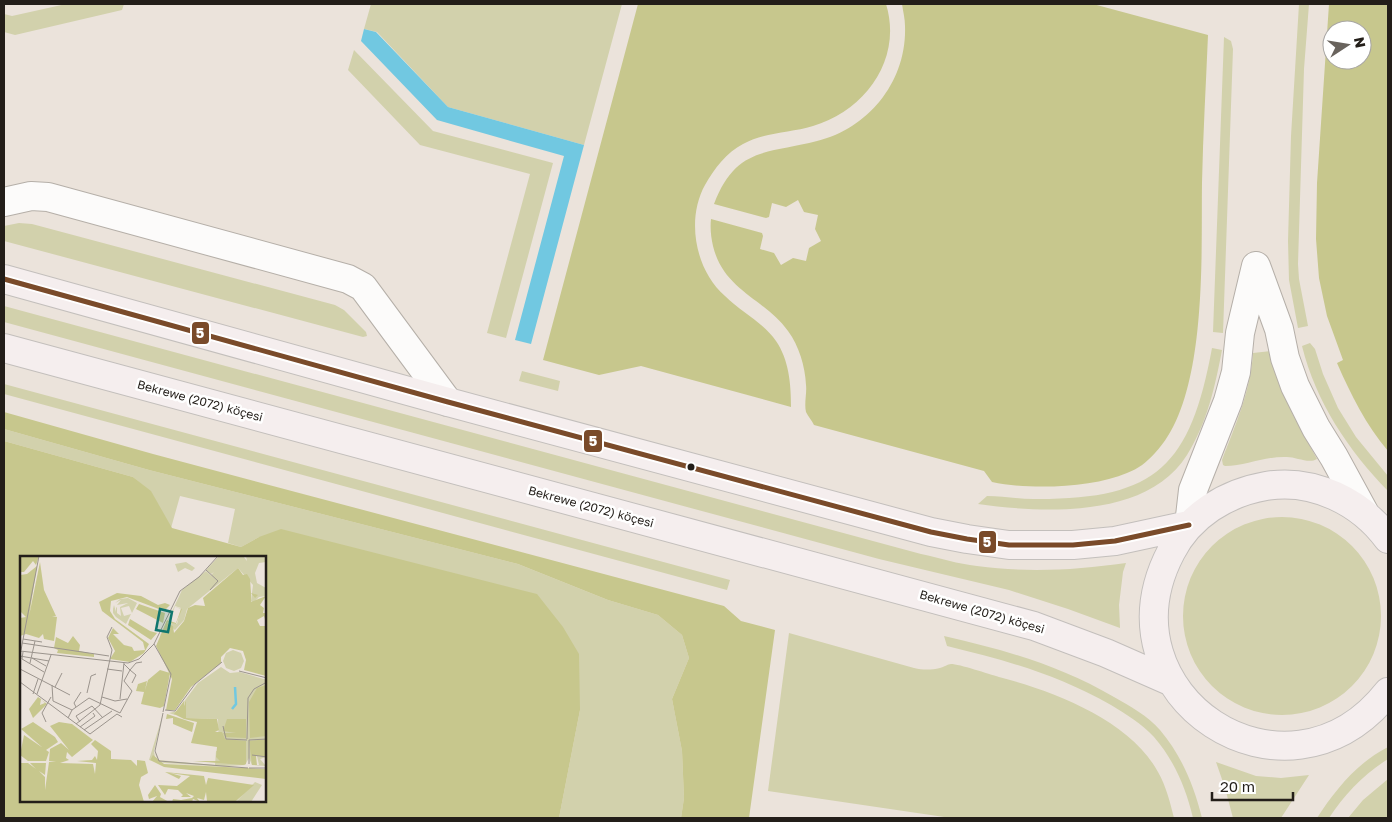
<svg xmlns="http://www.w3.org/2000/svg" width="1392" height="822" font-family="'Golos Text',sans-serif">
<rect width="100%" height="100%" fill="#ebe3db"/>
<path fill="#d2d1ac" d="M 66,4 L 124,4 L 122,10 L 15,35 L 4,32 L 4,14 L 12,16 Z
M 371,4 L 622,4 L 584,145 L 448,107 L 377,32 L 364,29 Z
M 1299,4 L 1309,4 L 1304,69 L 1298,264 L 1299,279 L 1308,326 L 1298,328 L 1289,280 L 1288,241 L 1291,136 Z
M 1224,37 L 1231,41 L 1233,49 L 1223,333 L 1213,332 Z
M 354,50 L 433,131 L 553,163 L 506,338 L 487,333 L 530,174 L 420,145 L 348,70 Z
M 19,223 L 32,224 L 335,305 L 344,310 L 366,332 L 367,336 L 363,337 L 4,241 L 4,226 Z
M 4,306 L 921,554 C 940,558 958,564 977,566 C 1028,573 1076,570 1126,563 L 1123,572 L 1119,605 L 1120,628 L 1068,609 L 1009,590 L 879,559 L 4,322 Z
M 1310,343 L 1315,349 L 1323,374 L 1338,408 L 1356,437 L 1388,476 L 1388,491 C 1348,450 1316,402 1302,346 Z
M 1212,348 L 1222,350 C 1215,387 1207,423 1187,455 C 1147,519 1043,513 978,504 L 987,496 C 1002,496 1017,499 1033,499 C 1156,500 1190,467 1212,348 Z
M 1271,351 L 1283,391 L 1293,415 L 1317,459 C 1309,464 1296,457 1287,457 C 1265,456 1246,466 1225,466 L 1223,465 L 1222,460 C 1235,426 1251,390 1253,353 Z
M 522,371 L 560,381 L 558,391 L 519,381 Z
M 4,384 L 730,580 L 727,590 L 4,394 Z
M 4,429 L 149,470 L 518,564 L 608,600 L 658,615 L 682,635 L 689,658 L 672,699 L 682,751 L 684,798 L 681,818 L 559,818 L 580,710 L 259,537 L 241,547 L 228,543 L 235,509 L 180,496 L 171,528 L 151,492 L 133,477 L 4,441 Z
M1183 616a99 99 0 1 1 198 0a99 99 0 1 1-198 0Z
M 789,633 L 914,668 C 923,670 931,670 940,668 C 944,667 948,664 951,664 C 959,664 989,674 999,677 C 1053,691 1130,720 1158,772 C 1166,786 1170,802 1174,818 L 951,818 L 768,791 Z
M 944,636 C 1005,650 1059,665 1114,697 C 1130,706 1148,716 1160,730 C 1182,756 1194,786 1202,818 L 1193,818 C 1186,788 1174,760 1154,737 C 1142,724 1126,714 1111,705 C 1056,674 1008,661 947,646 Z
M 1388,747 L 1388,759 C 1364,774 1345,794 1329,818 L 1317,818 C 1335,790 1358,762 1388,747 Z
M 1216,762 L 1256,776 L 1281,778 L 1309,775 L 1281,818 L 1233,818 L 1225,788 Z
M 1388,779 L 1388,818 L 1348,818 L 1363,800 Z"/>
<path fill="#c7c78d" fill-rule="evenodd" d="M 638,4 L 886,4 C 903,59 865,111 813,126 C 790,133 765,132 743,144 C 727,152 714,169 705,185 C 686,219 695,270 725,296 C 741,312 763,322 776,341 C 789,360 791,384 791,407 L 641,366 L 599,375 L 543,360 Z
M 902,4 L 1093,4 L 1208,35 C 1206,84 1203,133 1202,183 C 1201,256 1208,399 1155,453 C 1147,462 1138,469 1127,473 C 1092,488 1030,490 992,482 L 984,471 L 814,425 C 812,421 808,416 806,412 C 804,404 807,393 806,385 C 805,366 799,346 788,331 C 764,298 724,291 713,246 C 711,237 710,228 711,219 L 762,233 L 763,236 L 760,249 L 774,253 L 781,265 L 793,258 L 806,261 L 809,248 L 821,241 L 815,229 L 818,215 L 804,212 L 798,200 L 786,207 L 772,203 L 769,217 L 766,218 L 714,204 C 736,146 768,154 817,141 C 869,128 907,81 905,26 C 905,19 903,11 902,4 Z
M 1329,4 L 1388,4 L 1388,451 C 1366,425 1351,395 1337,363 L 1343,360 L 1327,316 L 1319,278 L 1316,239 L 1317,183 ZM 1332,30 L 1362,30 L 1362,60 L 1332,60 Z
M 4,412 L 153,454 L 724,606 L 741,621 L 775,630 L 749,818 L 681,818 L 684,798 L 682,751 L 672,699 L 689,658 L 682,635 L 658,615 L 608,600 L 518,564 L 149,470 L 4,429 Z
M 4,441 L 133,477 L 151,491 L 172,528 L 241,547 L 259,537 L 281,529 L 537,594 L 563,627 L 579,654 L 580,710 L 559,818 L 4,818 ZM 21,557 L 265,557 L 265,801 L 21,801 Z"/>
<path fill="#71c8e1" d="M 364,29 L 376,32 L 448,107 L 584,145 L 531,344 L 515,340 L 564,156 L 437,120 L 361,41 Z"/>
<g fill="none" stroke-linecap="round" stroke-linejoin="round">
<g stroke="#b5afa8" stroke-width="30">
<path id="minor" d="M 4,202 L 31,196 L 48,197 L 348,279 L 363,287 L 448,402
M 1256,266 L 1279,329 L 1285,358 L 1295,386 L 1316,428 L 1334,457 L 1364,512
M 1189,525 L 1193,490 L 1228,401 L 1236,372 L 1240,333 L 1256,266"/>
</g>
<g stroke="#c3bfbc" stroke-width="30">
<path id="major" d="M 4,279 L 448,402 L 931,532 L 967,539 L 1009,545 L 1073,545 L 1115,541 L 1189,525
M 4,348 L 1034,626 L 1106,653 L 1172,682
M 1388,539 C 1361,502 1313,478 1266,486 C 1226,493 1190,515 1171,552 C 1096,695 1286,821 1388,692"/>
</g>
<use href="#minor" stroke="#fcfbfa" stroke-width="28"/>
<use href="#major" stroke="#f5eeee" stroke-width="28"/>
<g stroke="#fff" stroke-width="9">
<path id="bus-1" d="M 4,279 L 448,402 L 931,532 L 967,539 L 1009,545 L 1073,545 L 1115,541 L 1189,525"/>
</g>
<use href="#bus-1" stroke="#7a4b2a" stroke-width="5"/>
</g>
<circle fill="#231e19" stroke="#fff" stroke-width="2" cx="691" cy="467" r="4.5"/>
<g text-anchor="middle" stroke-width="5" stroke-linejoin="round" paint-order="stroke">
<g font-size="12" fill="#231e19" stroke="#fff">
<text transform="translate(200 401) rotate(15)" y="4">Bekrewe (2072) köçesi</text>
<text transform="translate(591 507) rotate(15)" y="4">Bekrewe (2072) köçesi</text>
<text transform="translate(982 612) rotate(16)" y="4">Bekrewe (2072) köçesi</text>
</g>
</g>
<g transform="translate(20 556)">
<rect width="246" height="246" fill="#ebe3db"/>
<path d="M 199,0 L 223,0 L 227,5 L 226,0 L 246,0 L 246,6 L 239,7 L 235,17 L 237,27 L 246,32 L 246,40 L 239,41 L 233,47 L 231,45 L 233,29 L 218,12 L 223,8 L 167,53 L 164,64 L 155,74 L 147,67 L 140,79 L 142,81 L 140,80 L 147,65 L 157,68 L 161,52 L 155,50 L 150,65 L 148,64 L 162,34 L 186,15 L 196,24 L 191,19 L 194,16 L 191,18 L 186,14 ZM 166,6 L 175,12 L 172,15 L 165,12 L 158,16 L 155,8 ZM 108,42 L 117,47 L 112,57 L 109,50 L 101,52 L 104,60 L 111,58 L 106,68 L 96,61 L 93,57 L 93,53 L 94,49 L 96,56 L 96,52 L 97,51 L 97,57 L 101,60 L 100,51 L 108,47 L 97,49 L 101,44 L 95,47 L 100,43 ZM 213,94 L 221,97 L 224,105 L 221,112 L 214,115 L 206,112 L 203,105 L 206,97 ZM 201,111 L 210,117 L 220,116 L 247,124 L 246,200 L 235,199 L 234,209 L 239,209 L 237,200 L 246,201 L 240,203 L 246,210 L 232,209 L 229,202 L 225,209 L 204,210 L 212,211 L 144,208 L 138,206 L 133,200 L 130,204 L 149,210 L 129,204 L 143,158 L 134,195 L 135,201 L 138,205 L 144,208 L 201,210 L 144,207 L 141,206 L 138,204 L 136,200 L 135,195 L 144,158 L 135,195 L 138,204 L 195,209 L 196,195 L 199,195 L 198,163 L 166,162 L 166,143 L 163,151 L 162,149 L 155,159 L 149,157 L 157,155 L 178,127 ZM 235,226 L 242,229 L 231,246 L 195,246 L 216,246 Z" fill="#d2d1ac"/>
<path d="M 1,0 L 19,0 L 16,9 L 13,5 L 4,16 L 0,16 ZM 20,6 L 24,34 L 36,60 L 32,60 L 37,61 L 34,85 L 24,83 L 23,78 L 19,82 L 6,78 L 0,80 L 0,62 L 6,61 L 0,55 L 0,19 L 7,18 L 17,10 L 9,60 ZM 218,12 L 223,19 L 227,18 L 230,23 L 231,37 L 238,39 L 235,42 L 231,37 L 231,46 L 246,40 L 240,49 L 244,52 L 243,57 L 246,57 L 246,66 L 244,60 L 237,64 L 240,70 L 246,70 L 246,120 L 224,114 L 226,104 L 223,95 L 210,92 L 201,101 L 201,107 L 171,131 L 155,154 L 146,154 L 152,123 L 136,90 L 147,64 L 156,67 L 161,53 L 153,50 L 162,53 L 156,68 L 148,66 L 147,67 L 153,70 L 154,77 L 164,65 L 168,52 L 175,49 L 185,50 L 183,42 ZM 97,37 L 121,40 L 138,49 L 145,47 L 150,49 L 144,55 L 107,41 L 91,45 L 90,55 L 95,63 L 129,88 L 124,97 L 110,106 L 90,103 L 95,95 L 88,82 L 93,72 L 99,78 L 93,78 L 104,89 L 112,91 L 114,95 L 125,94 L 123,86 L 82,55 L 79,46 ZM 119,48 L 145,57 L 143,67 L 116,53 ZM 110,63 L 130,75 L 137,77 L 131,84 L 108,69 ZM 53,80 L 60,89 L 59,95 L 74,98 L 74,101 L 37,97 L 38,94 L 34,92 L 36,81 L 48,87 ZM 140,114 L 150,117 L 144,150 L 140,152 L 121,148 L 124,136 L 116,135 L 118,128 L 127,125 L 125,134 L 128,124 ZM 246,129 L 246,180 L 230,182 L 229,146 L 237,132 ZM 18,141 L 21,143 L 20,149 L 25,147 L 22,144 L 27,148 L 13,162 L 9,153 ZM 166,143 L 166,162 L 197,163 L 199,174 L 195,176 L 202,176 L 205,183 L 226,185 L 226,208 L 223,209 L 173,205 L 200,205 L 196,201 L 197,191 L 171,187 L 177,166 L 164,163 L 154,158 L 164,145 L 164,150 ZM 147,158 L 174,167 L 172,176 L 153,168 L 153,162 L 146,163 ZM 207,163 L 226,163 L 226,182 L 205,181 L 203,177 L 216,177 L 203,175 ZM 13,166 L 35,181 L 38,186 L 26,194 L 23,192 L 1,173 ZM 39,166 L 52,168 L 73,184 L 52,201 L 47,196 L 46,202 L 49,204 L 40,207 L 73,208 L 75,218 L 76,207 L 57,205 L 72,204 L 75,200 L 77,204 L 78,195 L 71,188 L 75,184 L 91,195 L 91,203 L 111,204 L 117,210 L 117,204 L 125,205 L 128,217 L 121,221 L 119,229 L 124,246 L 0,246 L 1,207 L 8,207 L 16,213 L 10,207 L 26,207 L 25,219 L 19,215 L 25,221 L 25,234 L 29,206 L 36,206 L 29,205 L 30,193 L 41,187 L 49,194 L 30,170 ZM 4,179 L 29,196 L 26,205 L 8,205 L 0,199 ZM 246,183 L 246,200 L 236,200 L 237,209 L 232,209 L 229,185 ZM 133,199 L 144,208 L 246,213 L 246,223 L 144,211 L 130,204 ZM 145,216 L 184,220 L 186,229 L 188,222 L 234,229 L 216,245 L 187,245 L 186,236 L 184,244 L 177,242 L 180,246 L 173,243 L 172,246 L 152,246 L 153,243 L 161,244 L 172,242 L 174,240 L 166,237 L 171,241 L 161,241 L 163,239 L 158,234 L 148,233 L 145,239 L 138,229 L 157,230 L 170,220 L 150,217 L 161,220 L 159,223 ZM 135,229 L 141,238 L 140,241 L 149,246 L 132,246 L 137,240 L 129,243 L 128,239 Z" fill="#c7c78d"/>
<path fill="none" stroke="#71c8e1" stroke-width="2.5" d="M 212,153 L 216,148 L 215,131"/>
<path fill="none" stroke="#9b948d" stroke-width="1" d="M 186,14 L 198,25 L 190,34M 3,83 L 22,86M 2,87 L 89,100M 134,88 L 151,118 L 143,156M 1,94 L 19,0M 0,95 L 108,107 L 119,103 L 134,88 L 160,35 L 179,21 L 198,0M 3,96 L 2,103 L 24,116M 0,100 L 29,105M 12,102 L 26,110M 10,107 L 15,85M 0,113 L 50,139M 87,113 L 102,115M 219,115 L 247,122M 0,126 L 70,178 L 97,158 L 102,161M 112,127 L 116,119 L 110,114 L 116,107 L 122,106M 32,129 L 33,145 L 52,154M 35,131 L 42,117M 67,137 L 71,120 L 76,118M 13,138 L 18,123M 17,138 L 31,99M 82,141 L 95,145 L 107,143M 100,143 L 104,107M 56,151 L 54,147 L 61,136M 145,154 L 155,155 L 175,128 L 202,106M 143,157 L 135,195 L 139,205 L 228,212M 48,162 L 52,154 L 69,142 L 100,157 L 112,135 L 104,125 L 110,114 L 104,108M 26,166 L 22,157 L 31,141M 60,166 L 56,160 L 72,150 L 83,162M 56,168 L 80,149 L 92,94 L 87,81 L 92,71M 203,170 L 206,183 L 227,184M 60,171 L 75,160 L 73,157M 64,174 L 92,155M 227,183 L 228,142 L 234,133 L 247,126M 229,184 L 229,208M 229,184 L 247,183M 232,199 L 247,201M 229,212 L 247,212"/>
<path fill="#0f766e" fill-opacity="0.15" stroke="#0f766e" stroke-width="2.5" d="M 140,53 L 152,56 L 148,76 L 136,74 Z"/>
<rect width="246" height="246" fill="none" stroke="#231e19" stroke-width="2.5"/>
</g>
<g stroke="#fff" stroke-width="2">
<rect x="191" y="321" width="19" height="24" rx="5" fill="#7a4b2a"/>
<rect x="583" y="429" width="20" height="24" rx="5" fill="#7a4b2a"/>
<rect x="978" y="530" width="19" height="24" rx="5" fill="#7a4b2a"/>
</g>
<g font-size="14" text-anchor="middle" font-weight="bold" fill="#fff">
<text x="200" y="338">5</text>
<text x="593" y="446">5</text>
<text x="987" y="547">5</text>
</g>
<rect width="1392" height="822" fill="none" stroke="#231e19" stroke-width="10"/>
<g transform="translate(1347 45) rotate(78)"><circle r="24" fill="#ffffff" stroke="#a7a5a3"/>
<path d="M0-4L9 19L0 12L-9 19Z" fill="#69635d"/>
<text y="-8" font-size="14" font-weight="bold" text-anchor="middle" fill="#231e19">N</text>
</g>
<path d="M1212 792v8h81v-8" fill="none" stroke="#231e19" stroke-width="2.5"/>
<text x="1220" y="792" font-size="15" fill="#231e19" stroke="#ffffff" stroke-width="4" paint-order="stroke">20 m</text>
</svg>
